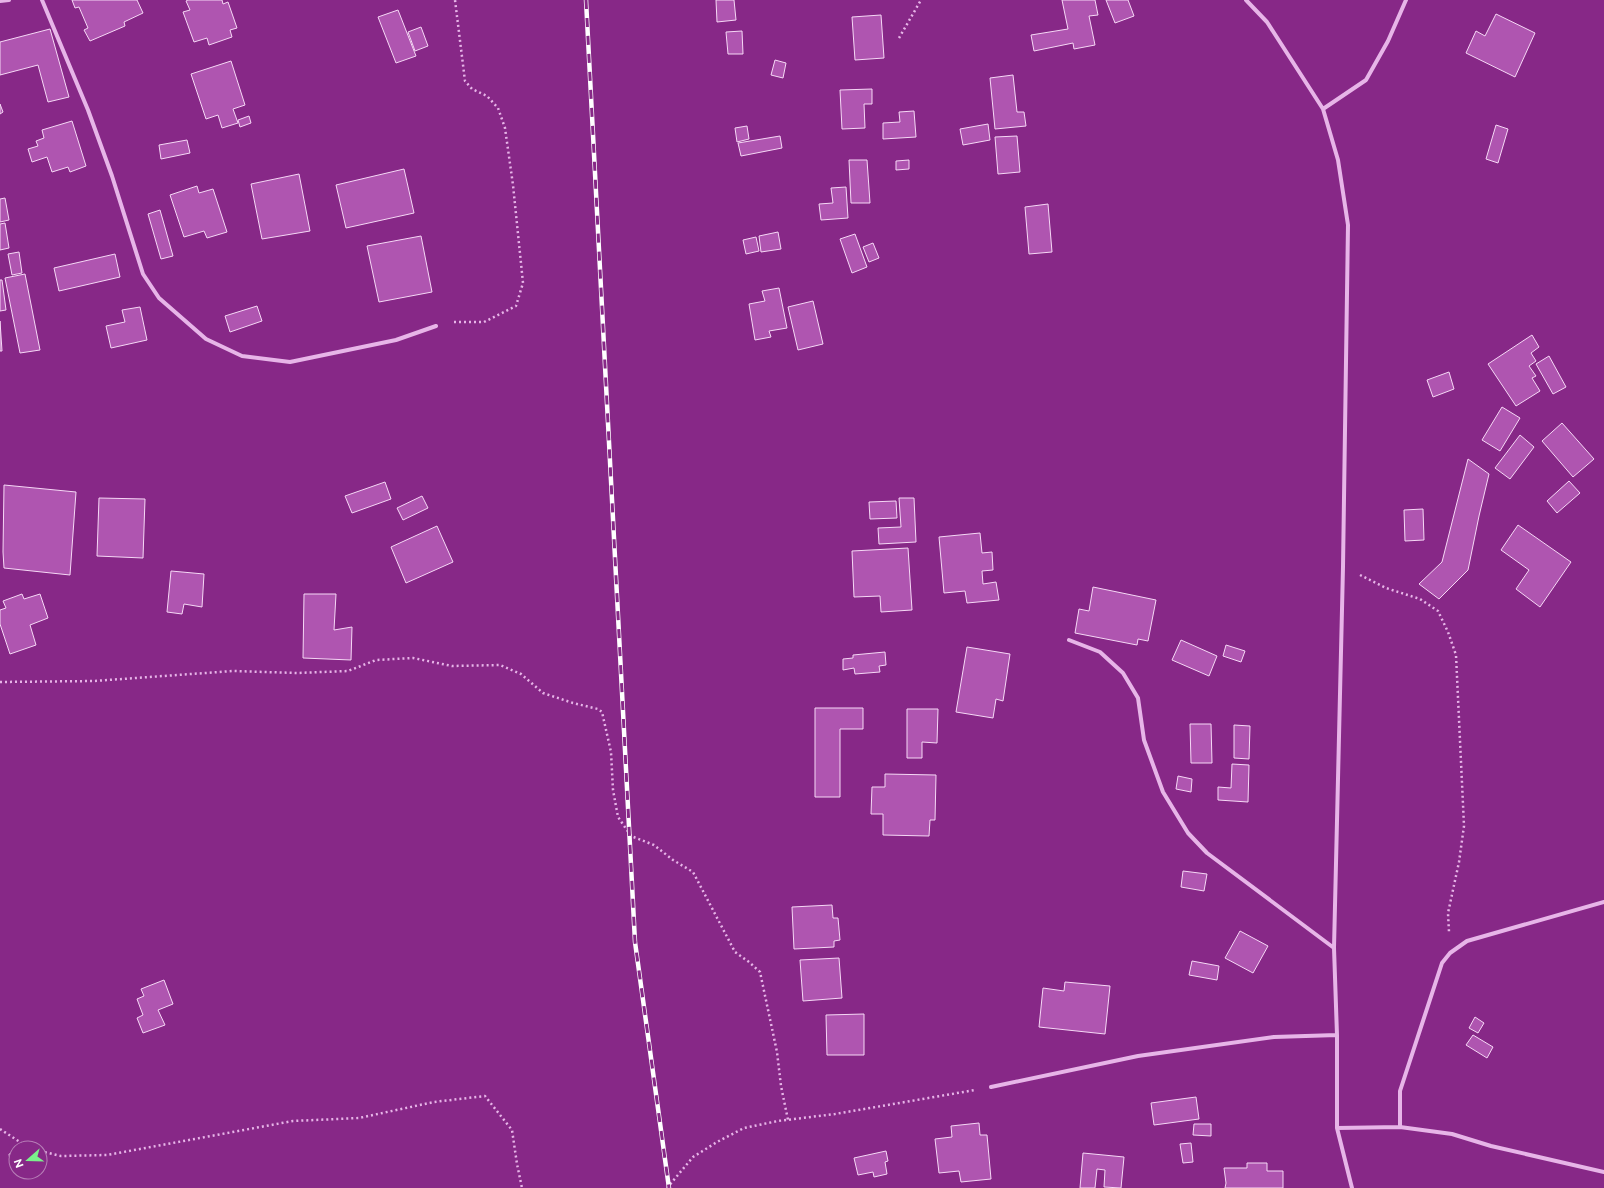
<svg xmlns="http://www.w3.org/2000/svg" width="1604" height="1188" viewBox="0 0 1604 1188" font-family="Raleway,sans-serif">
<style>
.building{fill:#af55b0;stroke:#f6d8f6}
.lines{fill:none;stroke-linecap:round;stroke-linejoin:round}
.path{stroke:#e7b5e8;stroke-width:2.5;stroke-dasharray:2 3;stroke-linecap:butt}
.minor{stroke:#e7b5e8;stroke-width:4}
.rail-casing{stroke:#fff;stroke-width:4.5}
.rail{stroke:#872887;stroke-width:3;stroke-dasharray:9;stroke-linecap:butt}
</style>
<rect width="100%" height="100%" fill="#872887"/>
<path class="building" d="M72 0H137L143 13 124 22 125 26 90 41 84 30 88 28 79 7 75 8Z
M188 0H222L223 4 228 2 237 28 230 30 232 37 209 45 207 38 194 42 183 12 190 10 186 1Z
M716 0H734L736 20 717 22Z
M1062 0H1095L1098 15 1089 16 1095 45 1074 49 1073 43 1034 51 1031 35 1068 29Z
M1106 0H1128L1134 16 1115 23Z
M398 10 416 56 396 63 378 17Z
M1496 14 1535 33 1515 77 1466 53 1476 31 1485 36Z
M881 15 884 58 855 60 852 17Z
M421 27 428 46 415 51 408 32Z
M50 29 69 97 48 102 38 65 0 75V42Z
M742 31 743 54H728L726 32Z
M775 60 786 63 783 78 771 75Z
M231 61 245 105 233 109 238 123 222 128 218 115 206 119 191 74Z
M1013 75 1017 112H1024L1026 126 995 129 990 78Z
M872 89V104H864L865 128 842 129 840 90Z
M0 104 3 112 0 114Z
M914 111 916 137 883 139V123L900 122 899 112Z
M249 116 251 123 240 127 238 120Z
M72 121 86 166 70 172 68 167 52 172 47 157 32 162 28 149 38 146 36 141 44 138 42 130Z
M988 124 990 140 963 145 960 129Z
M1496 125 1508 129 1498 163 1486 159Z
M747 126 749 139 737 142 735 128Z
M780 136 782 148 741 156 738 143Z
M1017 136 1020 172 998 174 995 137Z
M187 140 190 153 161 159 159 145Z
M849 160H867L870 203H851Z
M909 160V169L896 170V161Z
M404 169 414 213 346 228 336 185Z
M299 174 310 231 262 239 251 184Z
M197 186 199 193 213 189 227 232 207 238 204 231 184 237 170 195Z
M846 187 848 218 821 220 819 204 833 203 831 188Z
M5 198 9 220 0 222V199Z
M1048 204 1052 252 1029 254 1025 207Z
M160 210 173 256 161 259 148 214Z
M5 223 9 248 0 250V224Z
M778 232 781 249 761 252 759 236Z
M855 234 867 267 852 273 840 239Z
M421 236 432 292 379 302 367 246Z
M756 237 759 251 746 254 743 240Z
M873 243 879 258 869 262 863 247Z
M19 252 22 273 12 275 8 254Z
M115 254 120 277 59 291 54 268Z
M25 274 40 350 20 353 5 278Z
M0 280H2L6 310 0 311Z
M779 288 787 328 769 331 771 337 755 340 749 304 765 301 762 291Z
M813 301 823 344 798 350 788 307Z
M257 306 262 321 230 332 225 316Z
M140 307 147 340 111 348 106 326 125 322 122 310Z
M0 321 2 351H0Z
M1532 335 1539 347 1531 353 1536 361 1529 366 1536 376 1532 378 1540 391 1516 406 1488 364Z
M1549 356 1566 387 1553 394 1536 364Z
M1449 372 1454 389 1433 397 1427 380Z
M1502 407 1520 418 1500 451 1482 440Z
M1562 423 1594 459 1573 477 1542 441Z
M1520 435 1534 447 1510 479 1495 468Z
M1468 459 1489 474 1479 516 1468 570 1439 599 1419 584 1442 562Z
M1569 481 1580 493 1557 513 1547 501Z
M385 482 391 499 352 513 345 496Z
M4 485 76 492 70 575 4 568 3 552Z
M422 496 428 508 403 520 397 508Z
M99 498 145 499 143 558 97 556Z
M899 498H914L916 542 879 544 878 528 901 527Z
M896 501 897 518 870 519 869 502Z
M1423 509 1424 540 1405 541 1404 510Z
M1518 525 1571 562 1540 607 1516 589 1529 570 1501 550Z
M437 526 453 562 406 583 391 547Z
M980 533 982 553 992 552 993 570 982 571 983 584 996 582 999 600 967 603 965 591 944 593 939 537Z
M908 548 912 610 881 612 880 596 854 597 852 551Z
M171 571 204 574 202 607 184 604 182 614 167 612Z
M1093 587 1156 600 1148 641 1138 639 1137 645 1075 633 1079 609 1089 611Z
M22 594 24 599 40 594 48 618 30 625 36 645 10 654 0 624V610L6 608 3 601Z
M304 594H336L334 630 352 627 351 660 303 658Z
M1181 640 1217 656 1209 676 1172 660Z
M1226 645 1245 651 1241 662 1223 656Z
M967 647 1010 654 1003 701 996 699 993 718 956 712Z
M885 652 886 665 879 666 880 672 855 674 854 668 843 670V659L853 658V655Z
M815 708H863V729H840V797H815Z
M907 709H938L937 743 922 742V758H907Z
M1190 724H1211L1212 763H1191Z
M1234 725 1250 726 1249 759 1234 758Z
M1232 764 1249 765 1248 802 1218 800V787L1231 788Z
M885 774 936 775 935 820H930L929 836 883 835V814H871L872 787H885Z
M1178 776 1192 779 1191 792 1176 789Z
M1183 871 1207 874 1204 891 1181 887Z
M832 905 833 918H838L840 940 834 941V947L794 949 792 907Z
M1240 931 1268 946 1253 973 1225 958Z
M839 958 842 998 803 1001 800 960Z
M1192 961 1219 966 1217 980 1189 975Z
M164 980 173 1004 158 1010 165 1025 143 1033 137 1018 143 1015 137 999 144 996 141 989Z
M1065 982 1110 986 1105 1034 1039 1027 1043 988 1064 991Z
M864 1014V1055H827L826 1015Z
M1475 1017 1484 1023 1478 1033 1469 1028Z
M1473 1035 1493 1047 1487 1058 1466 1045Z
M1196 1097 1199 1119 1154 1125 1151 1103Z
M979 1123 980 1135H987L991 1179 961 1182 959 1171 939 1173 935 1139 952 1137 951 1126Z
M1194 1124H1211V1136L1193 1135Z
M1191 1143 1193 1162 1183 1163 1180 1144Z
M886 1151 888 1161 885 1162 887 1174 874 1177 873 1172 858 1175 854 1158Z
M16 1153V1167L11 1168 9 1154Z
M1083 1153 1124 1157 1121 1188 1104 1187 1105 1170 1097 1169 1095 1188H1080Z
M1247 1163H1267V1171H1283V1188H1225L1226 1183 1224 1168H1247Z"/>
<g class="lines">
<path class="path" d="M899 38 921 0
M454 322H484L516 306 523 283 513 185 505 128 498 108 487 96 472 89 465 81 455 0
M1360 575 1386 588 1420 599 1438 611 1448 632 1456 655 1464 826 1459 862 1448 913 1449 932
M0 682 94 681 233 671 297 673 348 671 376 660 413 658 452 666 500 665 521 674 543 693 573 703 598 709 602 712 611 752 613 790 618 817 631 836 654 845 673 860 693 872 735 952 749 962 760 972 777 1052 781 1086 788 1120
M0 1129 29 1148
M40 1151 61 1156 107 1155 293 1121 359 1118 434 1102 485 1096 512 1130 517 1164 522 1188
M667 1188 693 1157 717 1142 744 1128 778 1121 835 1114 975 1090"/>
<path class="minor" d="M42 0 88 110 112 176 143 274 159 298 206 339 242 356 290 362 396 340 436 326
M1246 0 1267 22 1323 109 1338 160 1348 225 1343 567 1334 948 1337 1035V1128L1352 1188
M0 1 9 0
M1323 109 1366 80 1388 41 1406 0
M1069 640 1100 652 1123 673 1138 698 1144 740 1163 792 1188 833 1207 853 1334 948
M991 1087 1138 1056 1274 1037 1337 1035
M1400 1127V1091L1442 963 1450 953 1467 941 1604 902
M1337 1128 1400 1127 1452 1134 1491 1146 1604 1172"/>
<g class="rail-casing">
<path id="rail" d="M586 0 635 942 669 1188"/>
</g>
<use href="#rail" class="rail"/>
</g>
<g transform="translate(28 1160) rotate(250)"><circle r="19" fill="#872887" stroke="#b77eb7"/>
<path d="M0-3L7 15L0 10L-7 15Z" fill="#7bf08c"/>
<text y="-6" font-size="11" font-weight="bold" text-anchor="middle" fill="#ffffff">N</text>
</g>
</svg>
